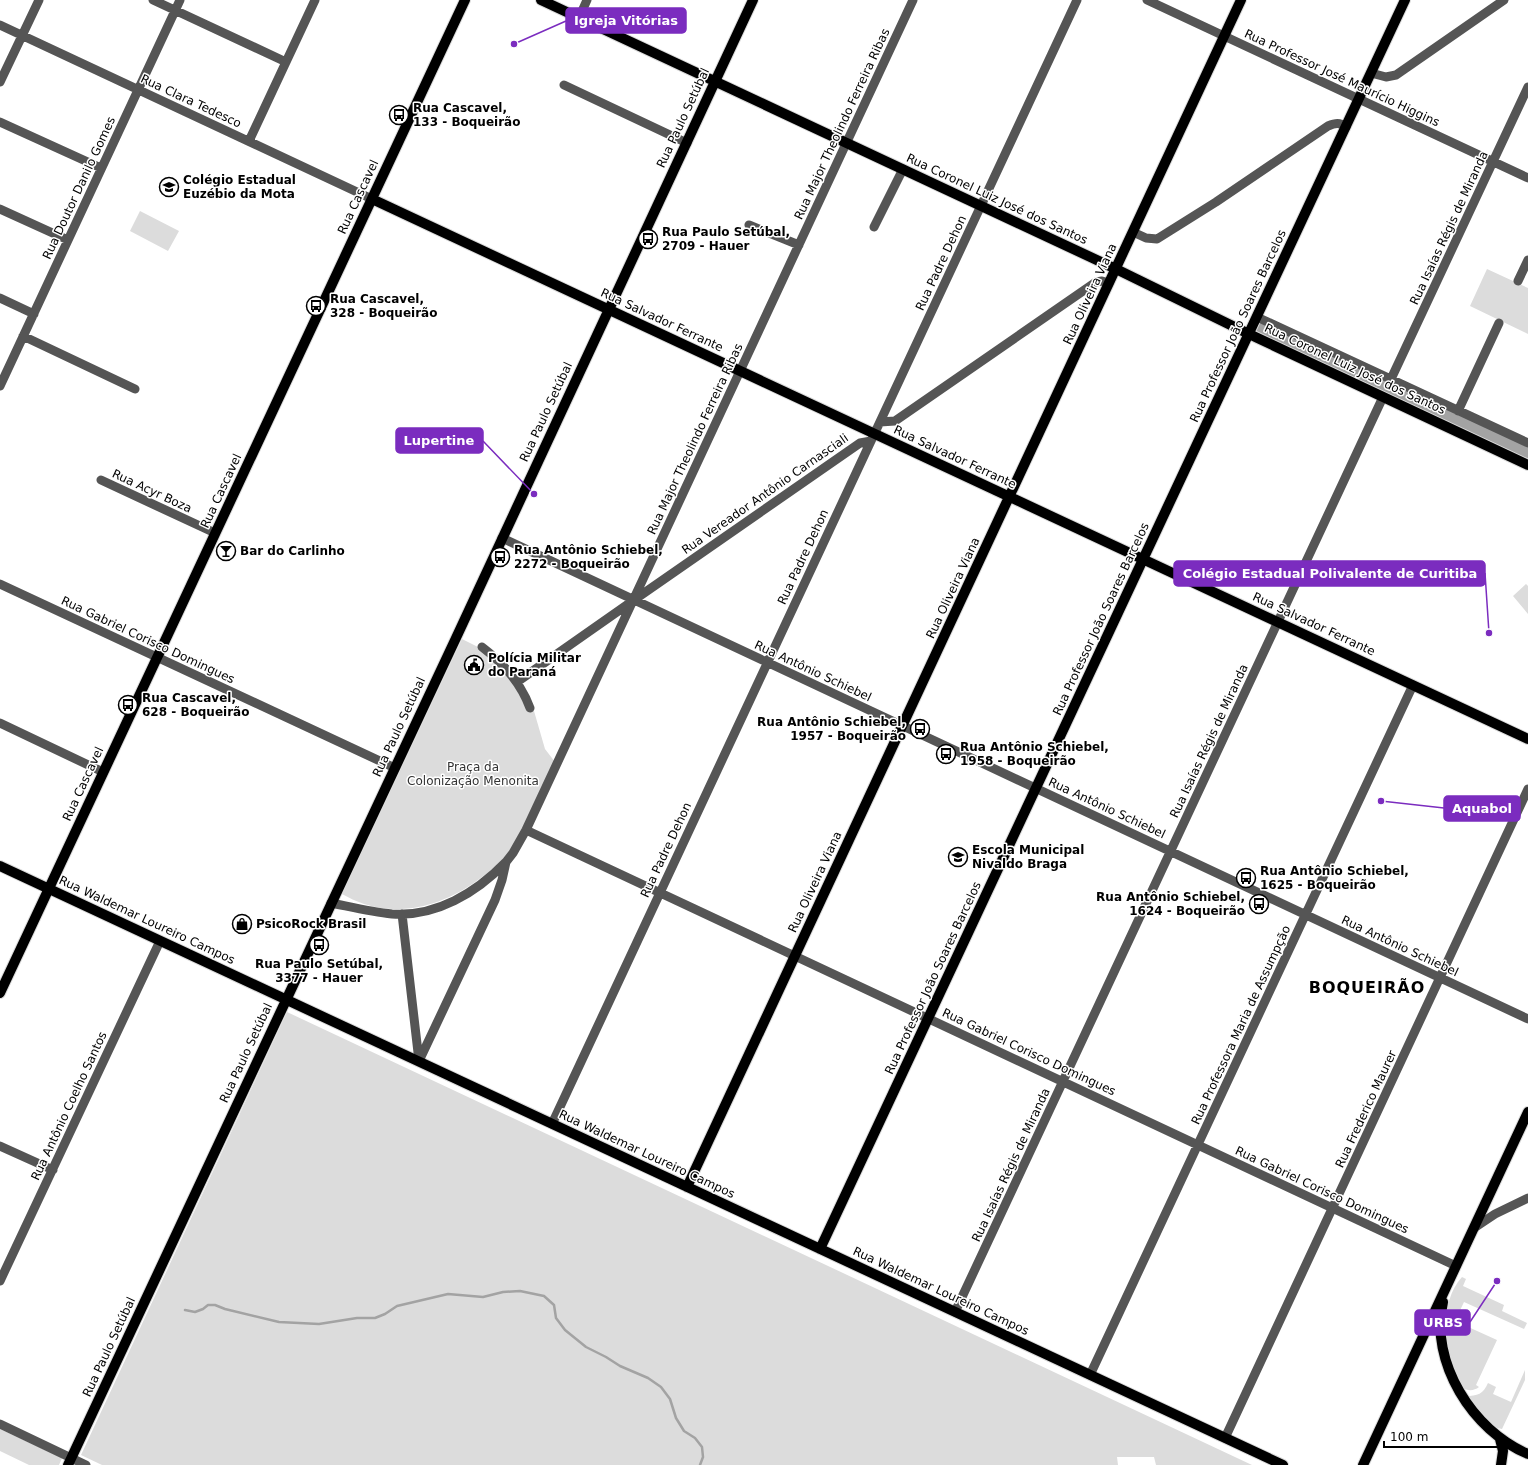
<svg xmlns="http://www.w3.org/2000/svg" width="1528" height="1465" viewBox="0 0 1528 1465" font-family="'DejaVu Sans',sans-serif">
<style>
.green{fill:#dcdcdc}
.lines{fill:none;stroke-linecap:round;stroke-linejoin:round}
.stream{stroke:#a3a3a3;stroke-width:2.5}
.river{stroke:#a3a3a3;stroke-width:14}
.major-casing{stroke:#dbdbdb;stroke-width:12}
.minor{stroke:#555;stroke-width:9}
.major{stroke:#000;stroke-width:10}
.labels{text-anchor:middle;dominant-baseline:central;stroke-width:3;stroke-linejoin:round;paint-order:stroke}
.street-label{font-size:12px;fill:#000;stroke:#fff}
.poi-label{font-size:12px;font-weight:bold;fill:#000;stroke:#fff;text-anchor:start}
.park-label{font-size:12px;fill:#333;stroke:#fff}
.district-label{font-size:16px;font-weight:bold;letter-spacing:1px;fill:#000;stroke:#fff}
.leader{fill:none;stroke:#7b2cbf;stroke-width:1.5}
.callout-dot{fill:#7b2cbf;stroke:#fff;stroke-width:1.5}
.callout{fill:#7b2cbf;stroke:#7b2cbf;stroke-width:1.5}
.callout-label{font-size:13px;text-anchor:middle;font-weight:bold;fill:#fff}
</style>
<rect width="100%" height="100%" fill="#fff"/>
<path class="green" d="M140 211 179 231 168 251 130 231Z
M1487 269 1528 288V334L1470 306Z
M1526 584 1528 586V614L1513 596Z
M462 639 482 649 515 685 529 712 534 711 545 749 555 762C541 791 529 822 511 849 503 862 490 871 478 880 445 904 404 917 364 904 356 901 349 898 342 894Z
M287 1012 1252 1465H1156L1154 1457H1117L1118 1465H102L81 1455Z
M1462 1277 1466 1279 1463 1286 1504 1305 1502 1311 1527 1323 1524 1329 1464 1302 1455 1321 1497 1340 1476 1385 1479 1387C1474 1391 1468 1391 1462 1388 1443 1360 1437 1304 1462 1277Z
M1525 1370V1380L1502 1429 1493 1427 1465 1396C1478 1396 1483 1394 1488 1383L1496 1387 1493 1394 1511 1402Z
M0 1429 62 1458 59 1465H29L0 1451Z"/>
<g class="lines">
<path class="stream" d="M185 1310 195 1312 203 1309 208 1305H215L225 1309 279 1322 319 1324 357 1318H375L385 1314 397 1306 448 1294 483 1297 503 1292 520 1291 544 1296 554 1305 556 1318 565 1330 586 1347 606 1357 620 1366 648 1378 661 1387 670 1399 676 1418 684 1431 695 1438 702 1447 703 1457 700 1465"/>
<path class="river" d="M1262 329 1528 454"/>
<g class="major-casing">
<path id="major" d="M541 0 1116 269 1249 334 1528 465
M372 199 1528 739
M0 866 1283 1465
M0 993 465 0
M687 1187 1241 0
M820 1249 1405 0
M1443 1302C1429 1362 1473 1431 1528 1454
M1500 1439 1503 1451 1501 1465
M68 1465 456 638 753 0
M1363 1465 1528 1112"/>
</g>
<path class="minor" d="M153 0 286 62
M1147 0 1528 178
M579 18 587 0
M0 25 372 199
M1371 73 1386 77 1396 75 1504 0
M0 82 39 0
M564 85 687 143
M0 122 101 168
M249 141 315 0
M0 209 68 240
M749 225 799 245
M874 227 903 169
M1133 232 1146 238 1157 239 1216 202 1328 126C1335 123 1340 122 1346 127
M1518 281 1528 260
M0 298 34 314
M1257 317 1528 443
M23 336 135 389
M1391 379 1528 87
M0 386 180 0
M1458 411 1499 323
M880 422 895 421 1096 282 1102 281 1109 283
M101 480 215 533
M502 538 1528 1019
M0 584 395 768
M482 647C503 663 521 683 530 708
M517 682 634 600 860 443 871 441
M0 723 103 772
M526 830 1456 1266
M331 903C351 907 371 912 392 914 436 917 476 893 506 862
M402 914 419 1061
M419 1061 495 900 502 880 506 862 513 853 526 830 913 0
M552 1124 1077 0
M0 1146 53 1170
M1474 1228 1495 1214 1528 1198
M0 1281 160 941
M955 1312 1383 397
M1090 1375 1413 685
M0 1424 86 1465
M1225 1438 1528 789"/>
<use href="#major" class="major"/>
</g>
<defs>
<g id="bus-ring" transform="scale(1)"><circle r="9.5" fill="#fff" stroke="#000" stroke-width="1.5"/><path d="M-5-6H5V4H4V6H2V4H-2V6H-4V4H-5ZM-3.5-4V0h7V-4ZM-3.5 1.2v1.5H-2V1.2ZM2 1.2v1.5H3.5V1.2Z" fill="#000"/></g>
<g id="school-ring" transform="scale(1)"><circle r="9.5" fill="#fff" stroke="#000" stroke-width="1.5"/><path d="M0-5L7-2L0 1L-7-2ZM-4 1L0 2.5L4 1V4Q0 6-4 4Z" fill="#000"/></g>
<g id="bar-ring" transform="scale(1)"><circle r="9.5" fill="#fff" stroke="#000" stroke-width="1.5"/><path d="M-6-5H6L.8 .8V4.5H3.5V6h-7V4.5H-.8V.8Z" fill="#000"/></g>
<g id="civic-ring" transform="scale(1)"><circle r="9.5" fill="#fff" stroke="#000" stroke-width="1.5"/><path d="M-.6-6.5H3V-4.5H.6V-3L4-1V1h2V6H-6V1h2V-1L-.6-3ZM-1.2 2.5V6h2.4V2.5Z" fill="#000"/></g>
<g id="shop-ring" transform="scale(1)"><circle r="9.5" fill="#fff" stroke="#000" stroke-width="1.5"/><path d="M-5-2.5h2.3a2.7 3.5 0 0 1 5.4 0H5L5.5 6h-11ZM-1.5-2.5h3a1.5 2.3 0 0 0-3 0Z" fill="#000"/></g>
</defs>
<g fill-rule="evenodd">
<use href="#bus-ring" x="399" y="115"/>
<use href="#school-ring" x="169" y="187"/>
<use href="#bus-ring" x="648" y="239"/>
<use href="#bus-ring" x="316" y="306"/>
<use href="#bar-ring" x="226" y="551"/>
<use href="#bus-ring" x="500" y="557"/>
<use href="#civic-ring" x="474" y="665"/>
<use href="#bus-ring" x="128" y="705"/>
<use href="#bus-ring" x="920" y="729"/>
<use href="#bus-ring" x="946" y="754"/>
<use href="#school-ring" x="958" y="857"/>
<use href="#bus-ring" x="1246" y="878"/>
<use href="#bus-ring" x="1259" y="904"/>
<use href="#shop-ring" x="242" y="924"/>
<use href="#bus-ring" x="319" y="945"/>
</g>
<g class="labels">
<g class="street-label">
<text transform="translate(1342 78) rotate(25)">Rua Professor José Maurício Higgins</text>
<text transform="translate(191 101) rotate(25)">Rua Clara Tedesco</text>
<text transform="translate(683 118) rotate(-65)">Rua Paulo Setúbal</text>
<text transform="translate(842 124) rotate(-65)">Rua Major Theolindo Ferreira Ribas</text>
<text transform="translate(79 188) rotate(-65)">Rua Doutor Danilo Gomes</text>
<text transform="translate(358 197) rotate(-65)">Rua Cascavel</text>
<text transform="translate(997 199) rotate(25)">Rua Coronel Luiz José dos Santos</text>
<text transform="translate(1449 228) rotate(-65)">Rua Isaías Régis de Miranda</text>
<text transform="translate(941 263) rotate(-65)">Rua Padre Dehon</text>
<text transform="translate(1090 294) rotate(-65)">Rua Oliveira Viana</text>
<text transform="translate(662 320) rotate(25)">Rua Salvador Ferrante</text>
<text transform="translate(1238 326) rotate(-65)">Rua Professor João Soares Barcelos</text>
<text transform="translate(1355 369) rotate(25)">Rua Coronel Luiz José dos Santos</text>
<text transform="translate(546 412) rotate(-65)">Rua Paulo Setúbal</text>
<text transform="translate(695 439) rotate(-65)">Rua Major Theolindo Ferreira Ribas</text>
<text transform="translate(955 457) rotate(25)">Rua Salvador Ferrante</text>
<text transform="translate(152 491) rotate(25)">Rua Acyr Boza</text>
<text transform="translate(221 491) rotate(-65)">Rua Cascavel</text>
<text transform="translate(765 494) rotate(-35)">Rua Vereador Antônio Carnasciali</text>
<text transform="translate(803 557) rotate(-65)">Rua Padre Dehon</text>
<text transform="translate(953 588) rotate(-65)">Rua Oliveira Viana</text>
<text transform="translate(1101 619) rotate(-65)">Rua Professor João Soares Barcelos</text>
<text transform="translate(1314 624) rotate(25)">Rua Salvador Ferrante</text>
<text transform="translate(148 640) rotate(25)">Rua Gabriel Corisco Domingues</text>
<text transform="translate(813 671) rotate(25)">Rua Antônio Schiebel</text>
<text transform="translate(399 727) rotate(-65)">Rua Paulo Setúbal</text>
<text transform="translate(1209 741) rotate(-65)">Rua Isaías Régis de Miranda</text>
<text transform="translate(83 784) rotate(-65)">Rua Cascavel</text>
<text transform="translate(1107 808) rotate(25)">Rua Antônio Schiebel</text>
<text transform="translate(666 850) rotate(-65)">Rua Padre Dehon</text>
<text transform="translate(815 882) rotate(-65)">Rua Oliveira Viana</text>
<text transform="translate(147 920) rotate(25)">Rua Waldemar Loureiro Campos</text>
<text transform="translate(1400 946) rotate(25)">Rua Antônio Schiebel</text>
<text transform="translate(933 978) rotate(-65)">Rua Professor João Soares Barcelos</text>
<text transform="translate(1241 1025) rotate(-65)">Rua Professora Maria de Assumpção</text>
<text transform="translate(1029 1052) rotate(25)">Rua Gabriel Corisco Domingues</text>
<text transform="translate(246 1053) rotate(-65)">Rua Paulo Setúbal</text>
<text transform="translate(69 1106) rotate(-65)">Rua Antônio Coelho Santos</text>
<text transform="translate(1366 1109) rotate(-65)">Rua Frederico Maurer</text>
<text transform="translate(647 1154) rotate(25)">Rua Waldemar Loureiro Campos</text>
<text transform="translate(1011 1165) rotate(-65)">Rua Isaías Régis de Miranda</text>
<text transform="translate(1322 1190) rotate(25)">Rua Gabriel Corisco Domingues</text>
<text transform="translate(941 1291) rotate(25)">Rua Waldemar Loureiro Campos</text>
<text transform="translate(109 1347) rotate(-65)">Rua Paulo Setúbal</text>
</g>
<g class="poi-label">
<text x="413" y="108">Rua Cascavel,<tspan x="413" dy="14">133 - Boqueirão</tspan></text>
<text x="183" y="180">Colégio Estadual<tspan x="183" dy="14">Euzébio da Mota</tspan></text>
<text x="662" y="232">Rua Paulo Setúbal,<tspan x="662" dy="14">2709 - Hauer</tspan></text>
<text x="330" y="299">Rua Cascavel,<tspan x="330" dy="14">328 - Boqueirão</tspan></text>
<text x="514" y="550">Rua Antônio Schiebel,<tspan x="514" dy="14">2272 - Boqueirão</tspan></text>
<text x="240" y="551">Bar do Carlinho</text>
<text x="488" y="658">Polícia Militar<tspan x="488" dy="14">do Paraná</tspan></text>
<text x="142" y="698">Rua Cascavel,<tspan x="142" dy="14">628 - Boqueirão</tspan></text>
<text x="906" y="722" text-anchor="end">Rua Antônio Schiebel,<tspan x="906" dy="14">1957 - Boqueirão</tspan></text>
<text x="960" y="747">Rua Antônio Schiebel,<tspan x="960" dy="14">1958 - Boqueirão</tspan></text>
<text x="972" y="850">Escola Municipal<tspan x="972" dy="14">Nivaldo Braga</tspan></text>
<text x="1260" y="871">Rua Antônio Schiebel,<tspan x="1260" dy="14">1625 - Boqueirão</tspan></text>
<text x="1245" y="897" text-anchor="end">Rua Antônio Schiebel,<tspan x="1245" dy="14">1624 - Boqueirão</tspan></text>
<text x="256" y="924">PsicoRock Brasil</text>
<text x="319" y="964" text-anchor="middle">Rua Paulo Setúbal,<tspan x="319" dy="14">3377 - Hauer</tspan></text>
</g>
<g class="park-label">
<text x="473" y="767">Praça da<tspan x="473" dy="14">Colonização Menonita</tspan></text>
</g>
<g class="district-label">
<text x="1367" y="987">BOQUEIRÃO</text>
</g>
</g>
<path class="leader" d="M514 44L566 21M534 494L483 441M1489 633L1485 573M1381 801L1444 808M1497 1281L1470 1322"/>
<g class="callout-dot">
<circle cx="514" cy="44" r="4"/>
<circle cx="534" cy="494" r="4"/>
<circle cx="1489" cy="633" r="4"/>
<circle cx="1381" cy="801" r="4"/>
<circle cx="1497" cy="1281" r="4"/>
</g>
<g class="callout">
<rect x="566" y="8" width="120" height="25" rx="4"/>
<rect x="396" y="428" width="87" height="25" rx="4"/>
<rect x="1174" y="561" width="311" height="25" rx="4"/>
<rect x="1444" y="796" width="76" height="25" rx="4"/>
<rect x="1415" y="1310" width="55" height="25" rx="4"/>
</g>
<g class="callout-label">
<text x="626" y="25">Igreja Vitórias</text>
<text x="439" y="445">Lupertine</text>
<text x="1330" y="578">Colégio Estadual Polivalente de Curitiba</text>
<text x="1482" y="813">Aquabol</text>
<text x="1443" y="1327">URBS</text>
</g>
<path d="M1384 1441v6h114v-6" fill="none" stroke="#000000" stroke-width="2"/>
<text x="1390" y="1441" font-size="12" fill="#000000" stroke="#ffffff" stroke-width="3" paint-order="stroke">100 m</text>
</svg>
